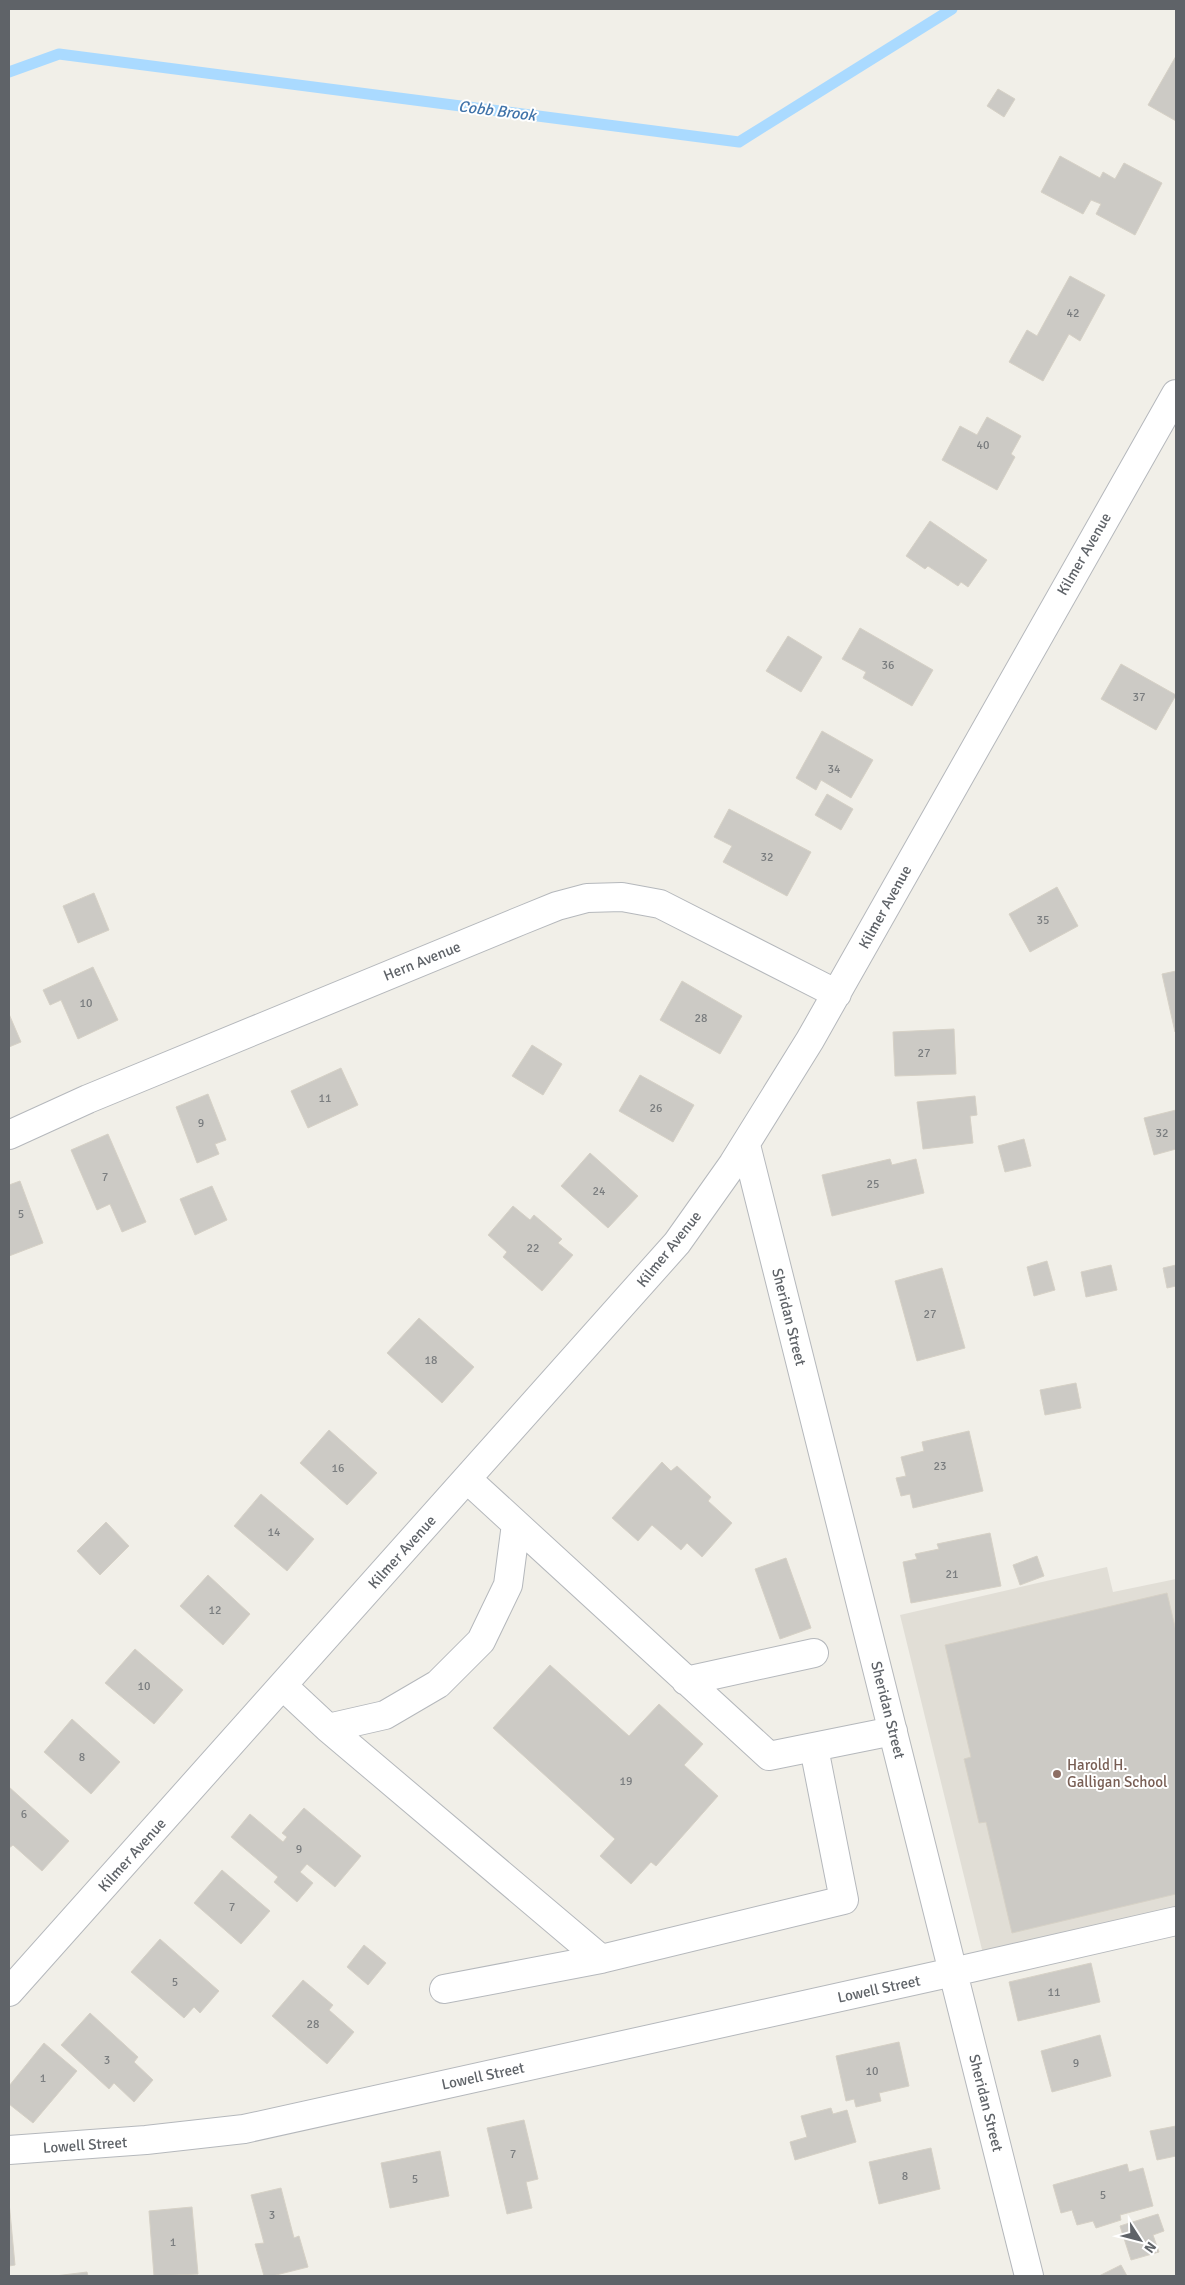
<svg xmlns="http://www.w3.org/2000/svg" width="1185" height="2285" viewBox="0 0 1185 2285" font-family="Signika,sans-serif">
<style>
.education{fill:#e1ded6}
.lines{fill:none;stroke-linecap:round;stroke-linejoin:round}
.stream{stroke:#aadaff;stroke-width:11}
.building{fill:#cccac5;stroke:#d6d1c6}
.minor-casing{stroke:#b5b8bc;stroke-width:30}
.minor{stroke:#fff;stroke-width:28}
.education-dot{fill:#8d6e63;stroke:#fff;stroke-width:2}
.labels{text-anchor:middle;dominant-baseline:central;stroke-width:4;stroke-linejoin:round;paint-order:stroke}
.number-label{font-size:12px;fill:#7a7d7f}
.street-label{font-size:15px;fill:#5f6368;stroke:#fff}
.education-label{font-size:15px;fill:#785e54;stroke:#fff;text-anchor:start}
.water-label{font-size:16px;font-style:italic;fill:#4174aa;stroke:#fff}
</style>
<rect width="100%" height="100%" fill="#f1efe8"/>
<path class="education" d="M1107 1567 1113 1592 1176 1579V1933L987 1970 900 1615Z"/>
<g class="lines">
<path class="stream" d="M9 72 59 54 739 142 952 9"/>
</g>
<path class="building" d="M1176 56V121L1148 105Z
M998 89 1015 99 1004 117 987 106Z
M1060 156 1100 178 1103 172 1115 179 1124 163 1162 183 1135 235 1096 214 1101 204 1091 200 1083 214 1041 192Z
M1070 276 1105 295 1080 341 1069 334 1043 381 1009 362 1027 330 1037 336Z
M987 417 1021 436 1011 454 1015 457 997 490 942 460 960 426 977 435Z
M930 521 987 560 968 587 961 582 958 586 928 566 925 569 906 556Z
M860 628 933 670 912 706 863 678 866 672 842 659Z
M788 636 822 657 801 692 766 671Z
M1121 664 1176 695 1156 730 1101 699Z
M822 731 873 760 851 798 821 780 816 790 796 778Z
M827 794 853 809 841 830 815 815Z
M729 809 811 852 787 896 723 862 732 846 714 837Z
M1057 887 1078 926 1030 952 1009 914Z
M94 893 109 930 78 943 63 906Z
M93 967 118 1020 78 1039 61 1000 50 1005 43 990Z
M1176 971V1032H1175L1162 974Z
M682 981 742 1016 720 1054 660 1020Z
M9 1014 21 1042 9 1047Z
M954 1029 956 1074 895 1076 893 1032Z
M532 1045 562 1064 543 1095 512 1076Z
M341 1068 358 1105 308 1128 291 1091Z
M640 1075 694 1105 673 1142 619 1111Z
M208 1094 226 1140 215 1144 219 1154 197 1163 176 1107Z
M975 1096 977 1115 970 1116 973 1143 923 1149 917 1102Z
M1176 1110V1149L1154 1155 1144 1118Z
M108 1134 146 1222 122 1232 110 1204 97 1210 71 1150Z
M1024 1139 1031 1166 1005 1172 998 1146Z
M590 1153 638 1196 608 1228 561 1186Z
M890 1159 892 1165 916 1159 924 1193 832 1216 822 1175Z
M20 1181 43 1243 9 1256V1185Z
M212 1186 227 1220 195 1235 180 1199Z
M513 1206 530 1220 534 1215 562 1239 558 1243 573 1255 542 1291 503 1257 507 1252 488 1235Z
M1047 1261 1055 1290 1034 1296 1027 1267Z
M1111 1265 1117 1290 1086 1297 1081 1272Z
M1176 1265V1286L1167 1288 1163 1268Z
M942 1268 965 1348 917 1361 895 1281Z
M419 1318 474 1367 442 1403 387 1353Z
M1076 1383 1081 1408 1045 1415 1040 1390Z
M329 1430 377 1473 347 1505 300 1463Z
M969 1431 983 1491 913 1508 910 1494 901 1496 896 1478 906 1476 901 1457 924 1451 922 1442Z
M662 1462 671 1471 677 1466 711 1497 708 1501 732 1523 702 1557 687 1543 681 1550 652 1525 638 1541 612 1518Z
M261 1494 314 1539 287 1571 234 1526Z
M106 1522 129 1546 100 1575 77 1551Z
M990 1533 1001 1586 911 1603 903 1562 917 1559 915 1554 939 1549 937 1544Z
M1037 1556 1044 1576 1020 1585 1013 1565Z
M786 1558 811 1628 780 1639 755 1569Z
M208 1575 250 1614 223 1645 180 1606Z
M1167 1593 1176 1631V1894L1012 1933 986 1822 979 1823 964 1759 971 1757 945 1645Z
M135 1649 183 1690 154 1724 105 1683Z
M550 1665 629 1736 659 1704 703 1744 684 1765 718 1796 656 1866 651 1862 631 1884 600 1856 615 1839 493 1728Z
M72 1719 120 1762 91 1794 44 1752Z
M9 1787 69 1841 42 1871 13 1845 9 1848Z
M304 1808 361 1856 335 1887 307 1864 300 1872 313 1883 297 1902 274 1882 278 1877 231 1837 250 1814 283 1842 287 1837 282 1833Z
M222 1870 270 1911 241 1944 194 1903Z
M160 1939 219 1991 200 2013 194 2007 184 2018 131 1972Z
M364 1945 386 1963 368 1985 347 1967Z
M1091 1963 1100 2002 1018 2021 1009 1982Z
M303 1980 333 2005 329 2010 354 2032 327 2064 272 2016Z
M90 2013 138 2057 134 2062 153 2080 134 2102 114 2083 109 2089 61 2045Z
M1100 2035 1111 2076 1052 2092 1041 2051Z
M899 2042 909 2086 879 2093 881 2101 856 2107 854 2099 846 2101 836 2056Z
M44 2043 77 2071 33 2123 9 2104V2086Z
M831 2108 833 2114 847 2110 856 2142 795 2160 790 2142 807 2137 801 2116Z
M524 2120 538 2179 526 2182 532 2208 507 2214 487 2128Z
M1176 2126V2156L1157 2160 1150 2131Z
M931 2148 940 2189 879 2204 869 2162Z
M440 2151 449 2196 390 2208 381 2163Z
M1127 2164 1129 2172 1143 2168 1153 2206 1120 2215 1121 2220 1096 2228 1093 2221 1077 2225 1072 2210 1061 2213 1053 2185Z
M281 2188 294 2238 299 2236 308 2267 272 2276H264L255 2244 264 2243 251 2195Z
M9 2202 15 2265 9 2266Z
M192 2207 198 2274 154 2276 149 2211Z
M1158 2214 1164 2231 1153 2235 1159 2252 1131 2260 1120 2226Z
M1121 2265 1127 2276H1099Z
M87 2272 88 2276H55Z"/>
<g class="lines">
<g class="minor-casing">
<path id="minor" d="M9 1135 88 1099 520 921 557 906 587 898 622 897 660 904 837 994
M746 1145 1029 2276
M467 1479 769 1756 893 1731
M686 1681 814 1653
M283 1686 328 1728 601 1959
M328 1728 385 1715 438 1684 481 1641 508 1585 516 1524
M444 1989 601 1959 844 1900 814 1748
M9 1992 677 1243 733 1164 810 1040 1176 394
M9 2150 146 2140 244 2129 953 1972 1176 1921"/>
</g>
<use href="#minor" class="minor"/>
</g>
<circle class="education-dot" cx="1057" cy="1774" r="5"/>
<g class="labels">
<g class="number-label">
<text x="1073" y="313">42</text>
<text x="983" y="445">40</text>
<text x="888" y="665">36</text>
<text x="1139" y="697">37</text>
<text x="834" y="769">34</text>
<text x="767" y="857">32</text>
<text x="1043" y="920">35</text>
<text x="86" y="1003">10</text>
<text x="701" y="1018">28</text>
<text x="924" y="1053">27</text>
<text x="325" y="1098">11</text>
<text x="656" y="1108">26</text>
<text x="201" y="1123">9</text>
<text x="1162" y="1133">32</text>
<text x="105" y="1177">7</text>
<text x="873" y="1184">25</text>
<text x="599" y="1191">24</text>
<text x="21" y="1214">5</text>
<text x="533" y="1248">22</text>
<text x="930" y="1314">27</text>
<text x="431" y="1360">18</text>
<text x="940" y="1466">23</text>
<text x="338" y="1468">16</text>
<text x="274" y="1532">14</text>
<text x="952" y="1574">21</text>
<text x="215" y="1610">12</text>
<text x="144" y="1686">10</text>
<text x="82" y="1757">8</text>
<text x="626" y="1781">19</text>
<text x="24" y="1814">6</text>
<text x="299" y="1849">9</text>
<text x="232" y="1907">7</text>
<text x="175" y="1982">5</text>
<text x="1054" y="1992">11</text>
<text x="313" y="2024">28</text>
<text x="107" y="2060">3</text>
<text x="1076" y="2063">9</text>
<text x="872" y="2071">10</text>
<text x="43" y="2078">1</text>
<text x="513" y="2154">7</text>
<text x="905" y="2176">8</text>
<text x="415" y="2179">5</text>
<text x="1103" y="2195">5</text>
<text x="272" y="2215">3</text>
<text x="173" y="2242">1</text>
</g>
<g class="street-label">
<text transform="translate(1084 554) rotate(-60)">Kilmer Avenue</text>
<text transform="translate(885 907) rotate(-61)">Kilmer Avenue</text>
<text transform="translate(422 961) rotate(-22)">Hern Avenue</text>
<text transform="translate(669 1249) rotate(-51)">Kilmer Avenue</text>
<text transform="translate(789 1317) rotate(76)">Sheridan Street</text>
<text transform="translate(402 1552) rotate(-48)">Kilmer Avenue</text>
<text transform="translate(888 1710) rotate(76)">Sheridan Street</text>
<text transform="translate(132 1855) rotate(-48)">Kilmer Avenue</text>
<text transform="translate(879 1989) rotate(-12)">Lowell Street</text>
<text transform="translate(483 2076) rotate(-12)">Lowell Street</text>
<text transform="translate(986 2103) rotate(76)">Sheridan Street</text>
<text transform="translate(85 2145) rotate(-4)">Lowell Street</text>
</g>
<g class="education-label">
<text x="1067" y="1765">Harold H.<tspan x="1067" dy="17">Galligan School</tspan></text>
</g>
<g class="water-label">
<text transform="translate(497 111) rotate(7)">Cobb Brook</text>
</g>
</g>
<rect width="1185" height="2285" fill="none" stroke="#5f6368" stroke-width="20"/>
<g transform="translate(1140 2240) rotate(126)" stroke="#ffffff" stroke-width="4" paint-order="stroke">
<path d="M0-4L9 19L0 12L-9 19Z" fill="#5f6368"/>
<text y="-8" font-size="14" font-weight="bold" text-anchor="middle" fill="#5f6368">N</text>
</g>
</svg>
